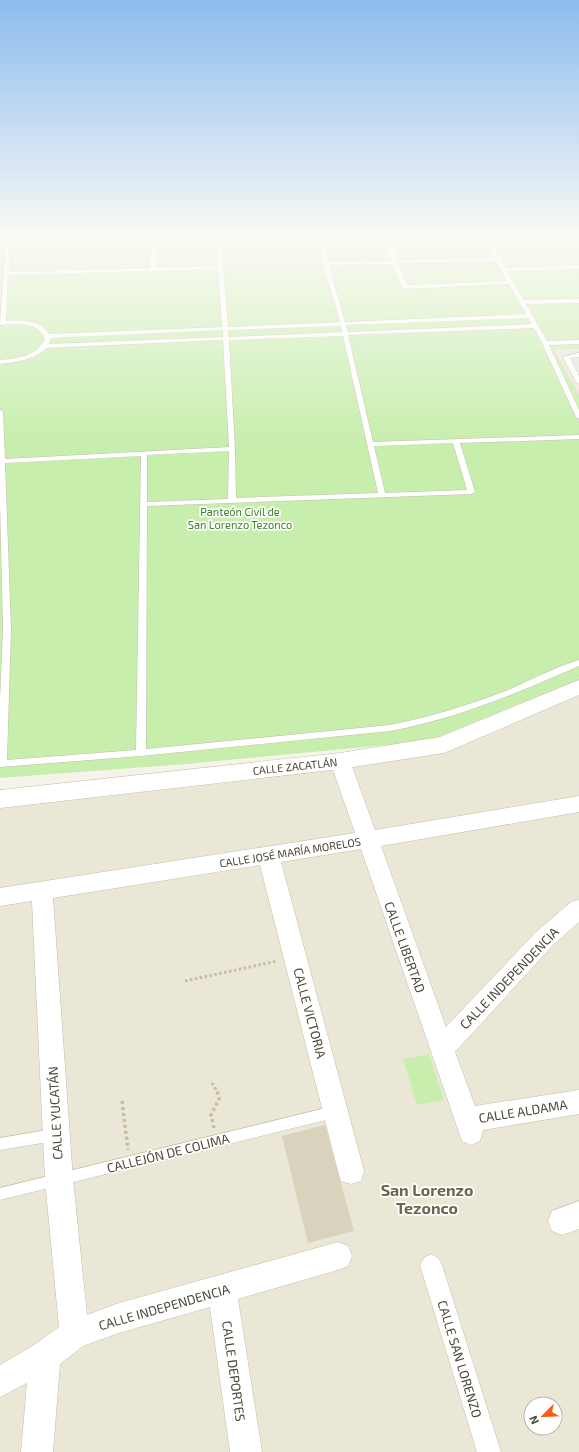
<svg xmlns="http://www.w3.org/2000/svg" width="579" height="1452" viewBox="0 0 579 1452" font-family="'Exo 2',sans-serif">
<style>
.residential{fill:#eae7d7;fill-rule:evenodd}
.medical{fill:#f7e3dc}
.green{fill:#c8eeae}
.parking{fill:#e7e5e1}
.building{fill:#d9d2bd}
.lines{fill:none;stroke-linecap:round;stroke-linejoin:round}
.service-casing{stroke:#c3beaa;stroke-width:1}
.pedestrian-casing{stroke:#c3beaa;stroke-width:1}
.minor-casing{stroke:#c3beaa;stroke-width:1}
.tertiary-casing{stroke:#c3beaa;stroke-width:1}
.path-far1{stroke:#c6bd9a;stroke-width:3;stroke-dasharray:2.5 2.5;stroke-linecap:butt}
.path{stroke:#c6bd9a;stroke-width:3.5;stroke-dasharray:3 3;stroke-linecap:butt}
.service{fill:#fff;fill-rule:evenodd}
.pedestrian{fill:#fff;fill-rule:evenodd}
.minor{fill:#fff;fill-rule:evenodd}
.tertiary{fill:#fff;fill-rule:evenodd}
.labels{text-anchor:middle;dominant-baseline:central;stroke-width:3.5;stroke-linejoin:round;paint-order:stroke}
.park-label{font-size:11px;fill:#3a8422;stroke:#fff}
.street-label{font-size:11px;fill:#4b4636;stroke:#fff}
.near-street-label{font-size:13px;fill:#4b4636;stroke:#fff}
.near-quarter-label{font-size:16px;font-weight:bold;fill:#6f664c;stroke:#fff}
</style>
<rect width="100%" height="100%" fill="#f6f4e9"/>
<path class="residential" d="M579 687V1452H0V798L444 745ZM531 1404H555V1428H531Z"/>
<path class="medical" d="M579 349V395L558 356 554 352 555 350Z"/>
<path class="green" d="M0 238H579V349L555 350 554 352 558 356 579 395V679L429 741 186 764 0 778Z
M429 1054 444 1100 417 1105 403 1059Z"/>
<path class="parking" d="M579 350V383H576L558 351Z"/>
<path class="building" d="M325 1125 354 1231 308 1243 282 1136Z"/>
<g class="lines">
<g class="service-casing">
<path id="service" d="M6 238H10L9 272 150 268 151 238H155V240L314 238 312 239 221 242 228 327 340 322 323 264 319 238H323L328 262 392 261 384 238H389L397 260 494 258 484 238H489L506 268 579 265V269L507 271 524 300 579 299V303L526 304 547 341 579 340V344L549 345 579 410V419L576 417 542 343 534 328 348 335 373 442 579 435V439L460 443 475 492 471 494 147 506 146 749 390 725C431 717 469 705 508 690 531 680 555 667 579 660V666C517 693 456 719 390 731L141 756 0 767V700L3 629 0 502V410L3 412 5 459 229 447 223 340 46 348C35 360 16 362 0 364V360C17 359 38 356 45 338 37 321 16 324 0 325ZM216 242 217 266 156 268 155 243ZM496 261 507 281 407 285 398 263ZM393 264 402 287 405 289 509 284 526 314 345 322 329 265ZM218 269 222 327 49 334C41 320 20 320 6 321L8 275ZM528 318 532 324 348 332 346 325ZM341 326 342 332 229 337 228 330ZM223 330V337L49 344 51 338ZM343 336 378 493 236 498 235 449 229 340ZM453 443 467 490 385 493 374 446ZM229 451 228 499 147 502V455ZM141 456 136 750 7 760 11 629 5 463Z
M579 353V357L570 358 579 376V384L576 382 563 357Z
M334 1106 338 1108 340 1112 338 1116 334 1118 0 1200V1188Z
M54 1129 58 1131 60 1135 58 1139 54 1141 0 1150V1138Z"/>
</g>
<g class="pedestrian-casing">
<path id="pedestrian" d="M431 1254 438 1258 442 1265 501 1452H477L420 1265 424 1258Z"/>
</g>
<g class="minor-casing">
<path id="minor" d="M340 754 347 756 350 761 375 830 579 796V812L381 846 446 1027 536 932 571 902 579 900V922L552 946 455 1052 475 1106 579 1090V1114L483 1130 480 1141 471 1145 462 1141 361 849 281 862 364 1171 361 1181 351 1184 341 1181 338 1171 260 865 53 898 73 1180 87 1315 119 1303 338 1242 348 1246 352 1256 348 1266 338 1270 238 1299 262 1452H230L210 1307 119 1333 83 1346 60 1364 53 1452H21L27 1383 0 1397V1365L34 1345 59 1327 45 1180 32 901 0 906V888L355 833 330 761 333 756Z
M579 1201V1229L562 1235 552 1231 548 1221 552 1211Z"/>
</g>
<g class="tertiary-casing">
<path id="tertiary" d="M579 680V695L444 753 340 769 0 808V790L340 753 440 737Z"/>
</g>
<path class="path-far1" d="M185 981 277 961
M212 1083 217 1091"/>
<path class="path" d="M122 1101 128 1150
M214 1128 211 1115 219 1099 217 1090"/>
<use href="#service" class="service"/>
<use href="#pedestrian" class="pedestrian"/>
<use href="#minor" class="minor"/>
<use href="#tertiary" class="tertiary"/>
</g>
<linearGradient id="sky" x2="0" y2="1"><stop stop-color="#8bbcee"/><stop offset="0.54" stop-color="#fbfaf5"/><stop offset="1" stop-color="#fbfaf5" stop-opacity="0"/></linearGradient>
<rect width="579" height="441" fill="url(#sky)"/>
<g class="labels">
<g class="park-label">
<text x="240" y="511">Panteón Civil de<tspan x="240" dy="13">San Lorenzo Tezonco</tspan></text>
</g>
<g class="street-label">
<text transform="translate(295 766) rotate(-6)">CALLE ZACATLÁN</text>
<text transform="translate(290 852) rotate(-9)">CALLE JOSÉ MARÍA MORELOS</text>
</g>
<g class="near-street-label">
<text transform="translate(405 947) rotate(70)">CALLE LIBERTAD</text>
<text transform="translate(509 978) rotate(-46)">CALLE INDEPENDENCIA</text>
<text transform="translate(310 1013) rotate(75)">CALLE VICTORIA</text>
<text transform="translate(523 1111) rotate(-9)">CALLE ALDAMA</text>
<text transform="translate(55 1113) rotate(-93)">CALLE YUCATÁN</text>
<text transform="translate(168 1153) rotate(-14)">CALLEJÓN DE COLIMA</text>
<text transform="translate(164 1307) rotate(-16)">CALLE INDEPENDENCIA</text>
<text transform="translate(460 1359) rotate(73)">CALLE SAN LORENZO</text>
<text transform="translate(234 1371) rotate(82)">CALLE DEPORTES</text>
</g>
<g class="near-quarter-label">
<text x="427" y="1189">San Lorenzo<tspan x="427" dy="18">Tezonco</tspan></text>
</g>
</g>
<g transform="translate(543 1416) rotate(246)"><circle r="19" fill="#ffffff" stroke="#b7b5af"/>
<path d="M0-3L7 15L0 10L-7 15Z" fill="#ff5a17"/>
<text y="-6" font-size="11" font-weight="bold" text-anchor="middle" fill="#4b4636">N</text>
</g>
</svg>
